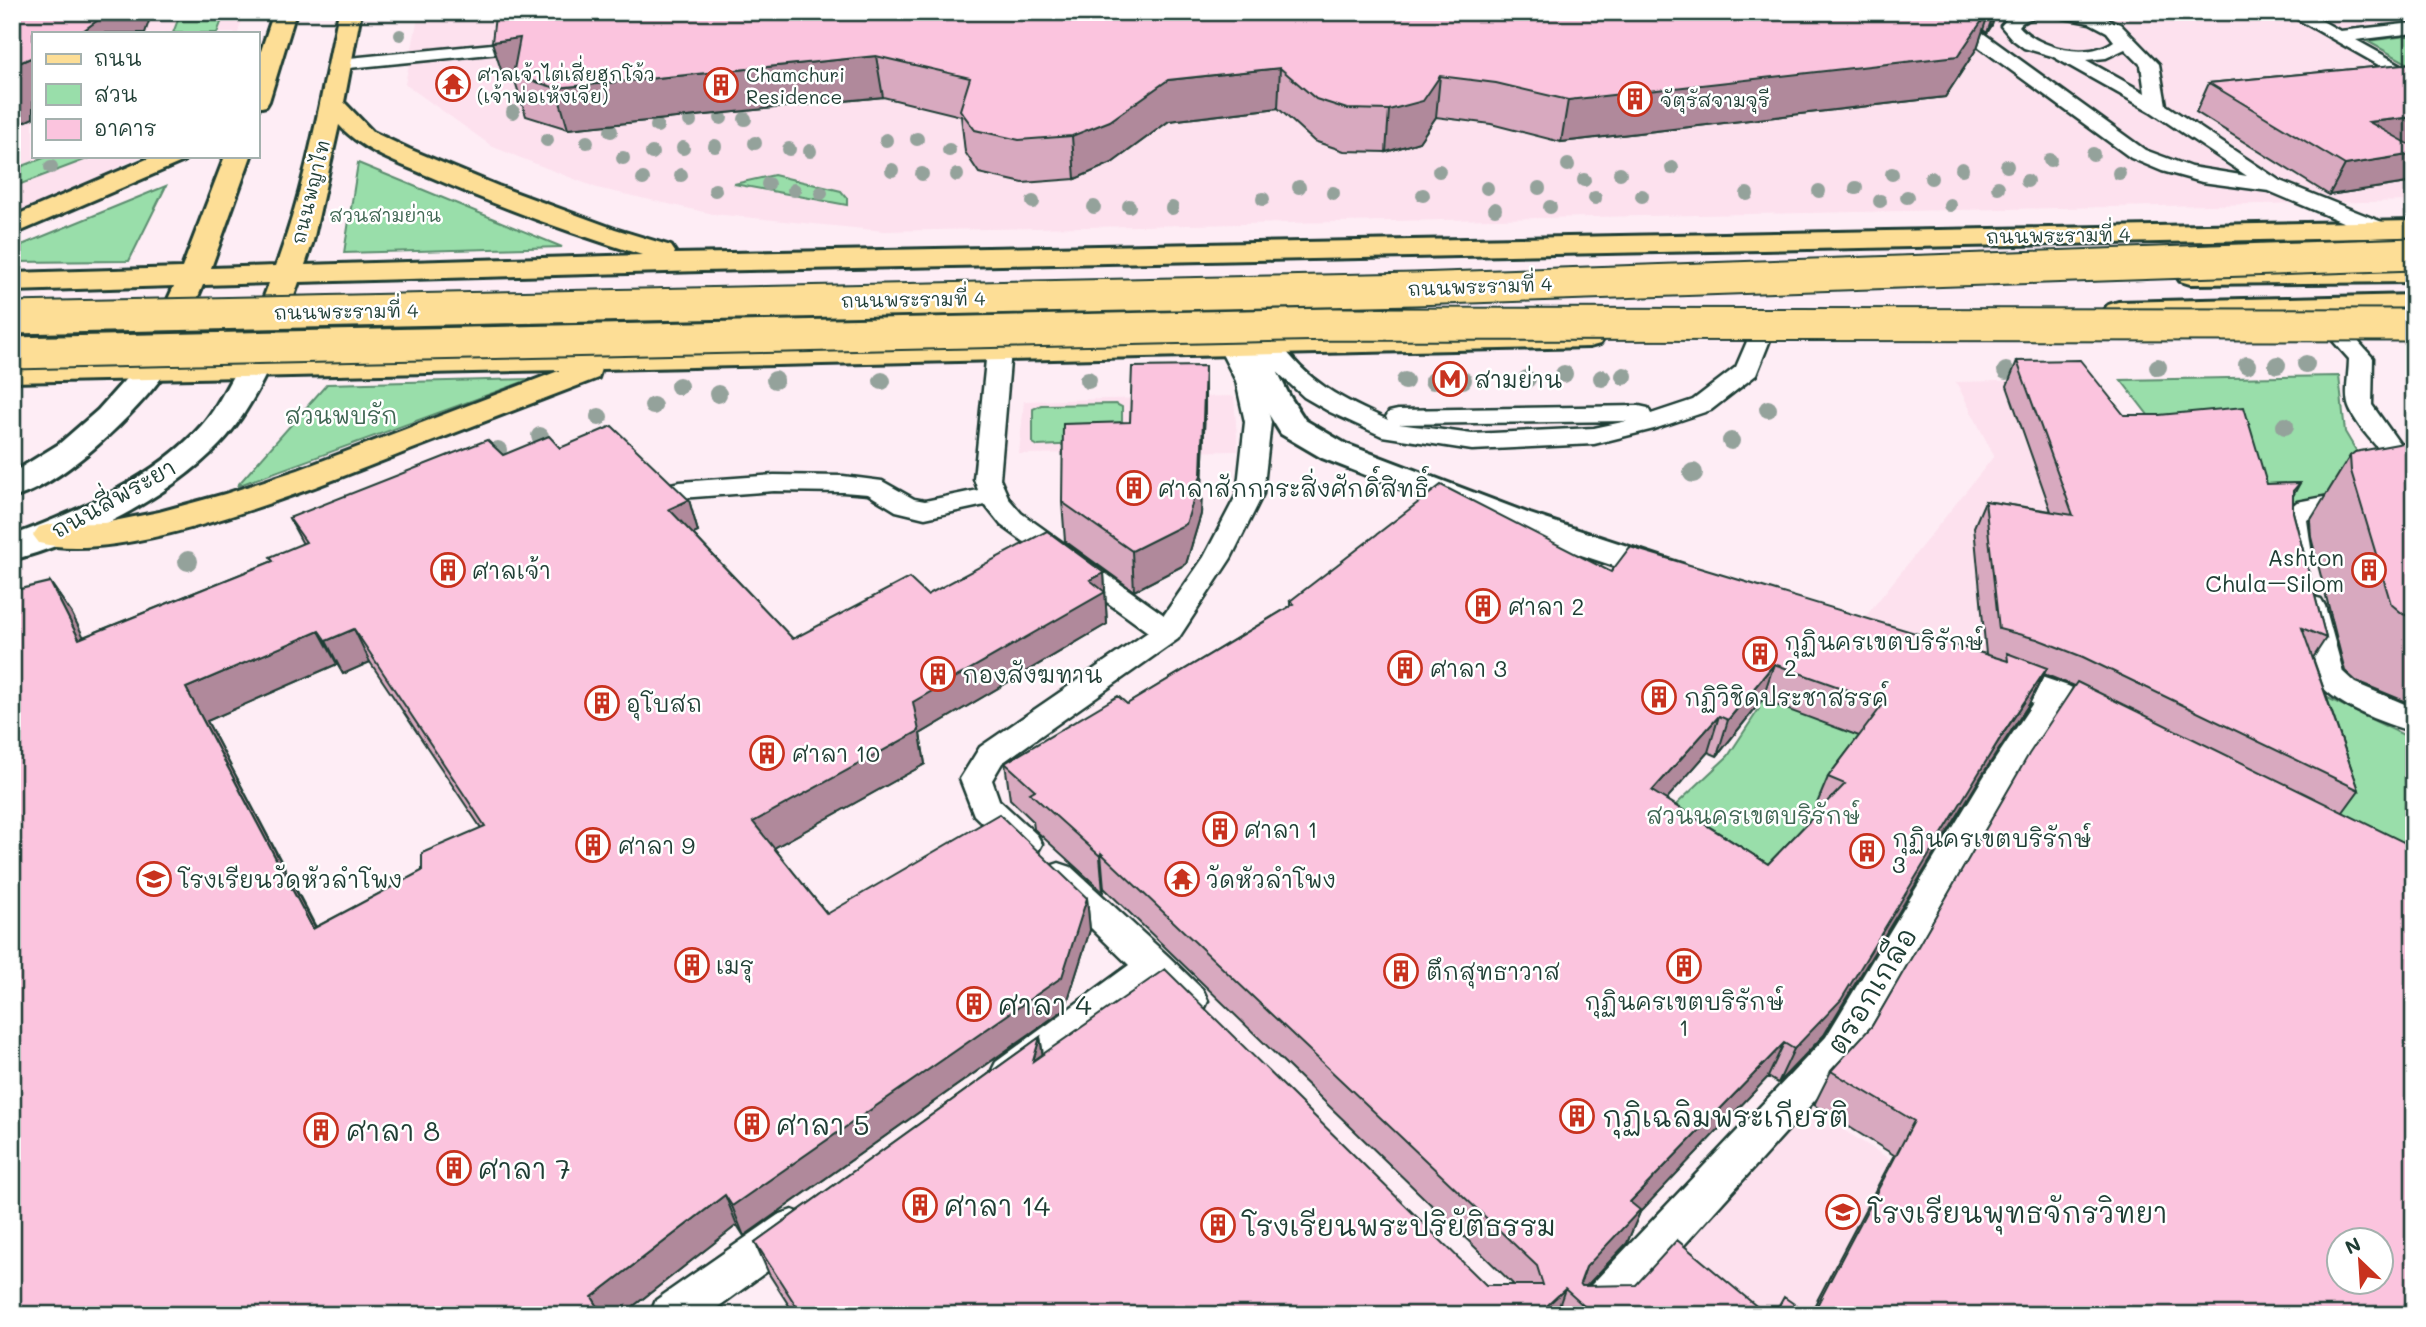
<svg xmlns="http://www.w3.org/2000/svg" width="2426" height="1327" viewBox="0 0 2426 1327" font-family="Mali,'Playpen Sans Thai',sans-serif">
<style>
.built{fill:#fde1ee}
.green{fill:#99deaa;stroke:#5c8e6f;stroke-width:2}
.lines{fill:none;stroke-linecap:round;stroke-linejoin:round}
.lane-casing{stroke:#1f3d34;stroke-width:5}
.street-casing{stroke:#1f3d34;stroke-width:6}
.secondary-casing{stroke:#1f3d34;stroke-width:6}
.primary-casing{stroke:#1f3d34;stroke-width:6}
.lane{fill:#fff;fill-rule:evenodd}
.street{fill:#fff;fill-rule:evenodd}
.secondary{fill:#fff;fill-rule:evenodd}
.primary{fill:#fdde96;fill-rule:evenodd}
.primary-bridge-casing{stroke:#1f3d34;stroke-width:35;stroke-linecap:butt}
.primary-bridge{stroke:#fdde96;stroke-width:31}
.tree{fill:#94a29b}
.wall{fill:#d8a9bf;stroke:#1f3d34;stroke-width:2;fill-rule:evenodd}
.shaded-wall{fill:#b0899b;stroke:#1f3d34;stroke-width:2}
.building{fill:#fbc4de;stroke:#1f3d34;stroke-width:2;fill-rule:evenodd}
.labels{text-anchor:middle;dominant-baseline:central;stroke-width:5;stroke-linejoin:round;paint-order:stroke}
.far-poi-label{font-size:19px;fill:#1f3d34;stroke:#fff;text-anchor:start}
.far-street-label{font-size:19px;fill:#1f3d34;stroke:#fff}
.far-park-label{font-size:19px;fill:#3e6552;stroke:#fff}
.poi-label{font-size:23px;fill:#1f3d34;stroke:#fff;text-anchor:start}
.park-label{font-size:23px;fill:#3e6552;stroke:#fff}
.street-label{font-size:23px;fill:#1f3d34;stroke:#fff}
.near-street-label{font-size:28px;fill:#1f3d34;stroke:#fff}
.near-poi-label{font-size:28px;fill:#1f3d34;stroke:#fff;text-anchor:start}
</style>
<rect width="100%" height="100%" fill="#feedf5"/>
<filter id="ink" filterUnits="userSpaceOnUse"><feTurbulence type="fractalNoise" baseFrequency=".0143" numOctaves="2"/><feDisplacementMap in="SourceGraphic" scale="14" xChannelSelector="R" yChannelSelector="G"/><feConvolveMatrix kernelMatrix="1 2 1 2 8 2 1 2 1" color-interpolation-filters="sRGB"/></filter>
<g filter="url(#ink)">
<path class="built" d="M12 12H244L238 33H33V156H142L49 200 12 213Z
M419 12H2414V201L884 231 713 214 597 188 493 147 405 84Z
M2080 379 2102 696 2049 675 1858 626 1994 456 1956 382Z
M1234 396 1238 451 1019 454 1024 401Z
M1809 1108 2136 1315H1619Z"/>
<path class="green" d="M181 12H225L217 33H173Z
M2414 35V67L2367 41Z
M49 156H95L21 184 12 181V170Z
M358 163 562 247 344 253Z
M774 175 841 191 847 198V205L734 184Z
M166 186 129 261 12 262V249Z
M2339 376 2345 432 2379 489 2253 512 2166 438 2121 380Z
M531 379 237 486 327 384Z
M1116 404 1122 407V442L1038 446 1033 443V409L1041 405Z
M2295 682 2414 740V859L2340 816Z
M1744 694 1887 729 1814 813 1830 820 1764 890 1650 829 1728 756 1759 709Z"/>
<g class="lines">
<g class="lane-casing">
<path id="lane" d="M2013 12H2042C2037 20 2025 17 2019 26 2039 49 2089 60 2114 41L2107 32 2090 23 2053 16 2051 12H2091L2120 24 2159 64 2166 105 2280 181 2387 224 2390 229 2387 234H2371L2269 191 2202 182 2162 171 2131 158 1964 36 1961 32 1964 28H1976L2145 150 2191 167 2247 176 2150 111 2052 56 2024 48 2012 39 2001 26ZM2125 49 2141 65 2145 93 2086 60 2106 58Z
M2285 12H2306L2340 31 2414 23V33L2356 40 2414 72V85Z
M534 40 540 41 543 45 540 49 339 69 330 64 339 59Z
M2330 317 2338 319 2373 358 2372 405 2399 443 2414 454V475C2394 470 2352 422 2348 404 2345 390 2349 373 2349 359L2318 324 2322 319Z
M1760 328 1768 330 1772 335 1756 375 1711 410 1654 429 1594 444 1472 450 1382 436 1330 412 1304 397 1273 368 1258 345 1262 340H1278C1308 383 1341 399 1388 420L1386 417 1389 412 1398 410 1639 406 1648 408 1651 414 1693 400 1736 367 1752 330ZM1627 421 1594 428 1472 434 1399 424Z
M1230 339 1238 341 1260 381 1271 422 1263 494 1231 558 1178 639 1002 763 992 780 999 800 1037 835 1042 844 1037 853 1025 857 1013 853 974 815 960 779 980 747 1148 632 1001 525 985 505 925 518 896 511 868 494 843 492 774 491 680 498 671 496 667 490 671 484 680 482 774 475 843 476 882 481 914 499 925 501 978 490 974 479 987 350 991 345H1007L1011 350 1000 479 1009 499 1021 513 1164 615 1204 557 1237 494 1245 422 1236 381 1218 346 1222 341Z
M2414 480V496L2314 515 2307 520 2312 555 2308 561 2298 564 2288 561 2284 555 2280 517 2297 502Z
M2311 596 2321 599 2325 606 2343 672 2355 683 2414 708V732C2382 723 2331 705 2314 676L2297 606 2301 599Z
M2054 685 2065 688 2069 696 2008 789 1852 1059 1621 1315H1571L1577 1300 1826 1037 1986 773 2043 688Z
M1059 863 1071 867 1168 956 1203 990 1208 1001 1203 1012C1178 1021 1169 1004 1152 988L1022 1086 1009 1091 996 1086 990 1074 996 1062 1129 965 1047 885 1042 876 1047 867Z
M792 1210 806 1215 812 1229 806 1243 707 1315H650L656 1300 778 1215Z"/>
</g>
<g class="street-casing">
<path id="street" d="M1249 336 1260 339 1264 345 1290 397 1305 420 1346 444 1530 514 1685 565 1690 573 1685 581 1672 585 1659 581 1506 530 1322 458 1281 434 1258 397 1234 345 1238 339Z
M1986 658 2068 686 2125 714 2131 724 2125 734 2111 738 2040 706 1972 682 1967 672 1972 662Z"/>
</g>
<g class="secondary-casing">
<path id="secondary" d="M253 359 264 361 269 368C256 395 241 422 220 444 171 496 81 542 12 560V536C78 511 154 479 202 425 219 406 228 382 242 361Z
M151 361 162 363 167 370C138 412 62 486 12 498V473L59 444 98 410 140 363Z"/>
</g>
<g class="primary-casing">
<path id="primary" d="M274 12H296L269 101 266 106 257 108V63Z
M339 12H361L344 102 373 132 409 149 498 186 615 229 671 246 675 252 674 254 2414 221V237L702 271 299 282 272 358 1589 329 1600 332 1604 338 1600 344 1589 347 601 369 598 378C535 402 473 426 410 450 323 484 127 566 39 543L33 535 39 527 51 524 104 523 159 512 225 494 298 470 561 370 12 382V364L140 361 174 286 12 291V273L182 268 225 156H251L211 268 276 266C306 185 321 97 339 12ZM339 125C364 152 398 163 431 177 500 207 570 233 642 255L305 265 313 241ZM269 283 241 359 171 360 203 285Z
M154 156H188L184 161 12 235V217Z
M2414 264V282L2190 284 2180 281 2176 275 2180 269 2190 266Z
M2414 295V313L2118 320 2108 317 2103 311 2108 305 2118 302Z"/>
</g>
<use href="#lane" class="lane"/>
<use href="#street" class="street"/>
<use href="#secondary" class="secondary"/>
<use href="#primary" class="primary"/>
<g class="primary-bridge-casing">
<path id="primary-bridge" d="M12 318 1415 289 2414 254
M12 353 1335 324 2414 325"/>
</g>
<use href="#primary-bridge" class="primary-bridge"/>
</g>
<g class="tree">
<circle cx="400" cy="35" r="6"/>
<circle cx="513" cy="112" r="7"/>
<circle cx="721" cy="118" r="7"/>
<circle cx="745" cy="119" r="7"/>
<circle cx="690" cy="121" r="7"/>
<circle cx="657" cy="126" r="7"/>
<circle cx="611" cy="131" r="7"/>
<circle cx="917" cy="139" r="7"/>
<circle cx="547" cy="140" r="7"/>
<circle cx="886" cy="140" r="7"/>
<circle cx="587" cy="142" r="7"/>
<circle cx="755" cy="143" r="7"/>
<circle cx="715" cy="146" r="7"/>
<circle cx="683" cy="148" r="7"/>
<circle cx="789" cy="149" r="7"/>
<circle cx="949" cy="150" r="7"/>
<circle cx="810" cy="151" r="7"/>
<circle cx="652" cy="153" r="7"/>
<circle cx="2093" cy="154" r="7"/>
<circle cx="623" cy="158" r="7"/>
<circle cx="2050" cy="160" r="7"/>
<circle cx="1568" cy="165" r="7"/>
<circle cx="2007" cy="166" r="7"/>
<circle cx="51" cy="167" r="7"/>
<circle cx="1672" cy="168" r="7"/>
<circle cx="1962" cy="169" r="7"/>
<circle cx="892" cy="170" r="7"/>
<circle cx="1439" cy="171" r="7"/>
<circle cx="1620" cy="173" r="7"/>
<circle cx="2119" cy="173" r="7"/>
<circle cx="922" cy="174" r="7"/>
<circle cx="1892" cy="174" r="7"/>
<circle cx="681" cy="175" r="7"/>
<circle cx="957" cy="175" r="7"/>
<circle cx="1931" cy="178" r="7"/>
<circle cx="643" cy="179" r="7"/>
<circle cx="1584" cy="180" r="7"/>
<circle cx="2027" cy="181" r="7"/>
<circle cx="768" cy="184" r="7"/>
<circle cx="1299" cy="187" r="7"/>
<circle cx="1998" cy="187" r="7"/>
<circle cx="1487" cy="188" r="7"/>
<circle cx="1539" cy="188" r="7"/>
<circle cx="1856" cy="188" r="7"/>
<circle cx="715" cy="190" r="7"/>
<circle cx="794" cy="190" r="7"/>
<circle cx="1819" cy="191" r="7"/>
<circle cx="821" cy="193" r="7"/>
<circle cx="1333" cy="193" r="7"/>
<circle cx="1747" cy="194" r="7"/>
<circle cx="1423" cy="195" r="7"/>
<circle cx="1642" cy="196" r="7"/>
<circle cx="1907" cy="197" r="7"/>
<circle cx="1595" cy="198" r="7"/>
<circle cx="1263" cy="199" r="7"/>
<circle cx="1880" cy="201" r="7"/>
<circle cx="1033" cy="202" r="7"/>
<circle cx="1950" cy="205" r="7"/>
<circle cx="1129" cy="206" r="7"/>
<circle cx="1094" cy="207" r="7"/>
<circle cx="1550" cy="207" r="7"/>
<circle cx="1172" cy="208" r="7"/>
<circle cx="1495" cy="209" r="7"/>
<circle cx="2306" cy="364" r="9"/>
<circle cx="2247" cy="365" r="9"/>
<circle cx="2277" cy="365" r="9"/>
<circle cx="2158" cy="367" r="9"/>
<circle cx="2006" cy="371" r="9"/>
<circle cx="1564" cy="374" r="9"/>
<circle cx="1624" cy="376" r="9"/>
<circle cx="1602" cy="378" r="9"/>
<circle cx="1527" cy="379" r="9"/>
<circle cx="775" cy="380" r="9"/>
<circle cx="1088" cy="380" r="9"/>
<circle cx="1463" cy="380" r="9"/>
<circle cx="882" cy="381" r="9"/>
<circle cx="1405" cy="381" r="9"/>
<circle cx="1433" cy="381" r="9"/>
<circle cx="679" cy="386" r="9"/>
<circle cx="718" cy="394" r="9"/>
<circle cx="653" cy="406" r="9"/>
<circle cx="1768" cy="409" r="9"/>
<circle cx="599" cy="417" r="9"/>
<circle cx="2285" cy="426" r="9"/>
<circle cx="540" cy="436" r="9"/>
<circle cx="1731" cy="441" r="9"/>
<circle cx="498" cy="450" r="9"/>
<circle cx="1693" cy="473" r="10"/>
<circle cx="188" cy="561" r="10"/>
</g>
<path class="wall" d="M500 12H1996L1992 25 1987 33 1983 30 1977 48 1945 97 1561 142 1491 124 1436 117 1419 142 1386 152 1344 151 1314 141 1278 108 1169 121 1112 163 1075 179 1023 183 979 173 965 152 961 116 883 97 568 129 526 116 515 81 505 82Z
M2414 63V145H2410L2414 147V170L2407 183 2329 195 2196 112 2209 83Z
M2017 361 2124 415 2267 484 2300 483 2293 496V512L2326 638 2313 658 2359 790 2343 812 2414 1315H1774L1810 1314 1894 1155 1814 1105 1831 1071 1872 1026 2074 686 2044 674 2029 704 1984 772 1824 1035 1778 1083 1768 1077 1640 1212 1627 1243 1586 1286 1767 1315H795L769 1274 755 1242 1040 1037 1043 1054 1486 1285H1514L1104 888 1103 892 1034 829 1033 821 1010 799 1005 763 1127 704 1290 606V601L1611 572 1986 654 1974 527 1985 501 2051 511 2007 386ZM1762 700 1859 736 1828 777 1813 813 1816 814 1768 864 1666 799 1708 752 1717 756Z
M1205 404 1201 514 1186 564 1134 591 1065 541 1062 502Z
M2414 441V705L2356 681 2345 671 2311 537 2310 521 2350 456Z
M503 455 689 500 698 532 693 534 793 639 927 595 1104 573 1107 624 920 734 925 764 774 848 827 914 1087 898 1090 930 1065 1009 744 1236 737 1225 622 1315H12L50 582 72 614 83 637 273 561 303 544 289 518ZM370 662 481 828 422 871 316 927 207 721 337 664 343 674Z"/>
<path class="shaded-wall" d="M109 12H152L145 33H80Z
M500 12H786L513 75 515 81 505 82 492 42 508 40Z
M1989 12 1977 48 1945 97 1561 142 1568 100Z
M1994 12H1996L1992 25 1987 33Z
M876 56 883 97 568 129 556 88Z
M33 57V118L12 128V66Z
M1280 68 1278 108 1169 121 1112 163 1075 179 1072 136 1168 80Z
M1440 76 1436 117 1419 142 1386 152 1389 110Z
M2414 117V145L2353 151 2369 122Z
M2414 154V170L2407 183 2329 195 2345 165Z
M1205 366V404L1201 514 1186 564 1134 591 1132 551Z
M689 500 698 532 679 541 669 509Z
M1104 573 1107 624 920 734 925 764 763 854 753 822 913 702 1090 580Z
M50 582 72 614 101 671 79 639Z
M354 629 370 662 343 674 326 641Z
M319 631 337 664 207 721 333 961 313 929 186 688Z
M1774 664 1762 700 1717 756 1728 720Z
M2047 668 2029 704 1984 772 1824 1035 1778 1083 1794 1049Z
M1719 716 1708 752 1642 827 1652 791Z
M1101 853 1104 888 1103 892 1100 856Z
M1087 898 1090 930 1065 1009 744 1236 732 1206Z
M1040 1037 1045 1072 1033 1061Z
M1784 1043 1768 1077 1640 1212 1627 1243 1575 1298 1586 1267 1630 1202Z
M725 1195 737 1225 622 1315H603L592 1297Z
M1565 1289 1556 1315H1537Z"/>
<path class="building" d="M12 12H109L80 33H33V57L12 66Z
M531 12H1988L1958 56 1568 100 1496 83 1440 76 1423 101 1389 110 1347 109 1316 99 1280 68 1168 80 1110 121 1072 136 1019 140 975 130 960 110 970 78 876 56 556 88 513 75 520 38 492 42 495 16Z
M2414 63V117L2369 122 2414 147V154L2345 165 2209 83Z
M2080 360 2124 415H2159L2244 407 2267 484 2300 483 2293 491V512L2326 638 2302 628 2359 790 2083 657 2037 639 1999 629 1985 501 2073 515 2017 361Z
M1205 366 1201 475 1186 524 1132 551 1062 502 1063 424 1130 422 1132 367Z
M612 426 689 500 669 509 793 639 909 578 927 595 1047 531 1104 573 1090 580 1105 592 913 702 919 731 753 822 827 914 999 814 1087 898 1062 977 732 1206 725 1195 592 1297 603 1315H12V591L50 582 79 639 273 561 270 557 306 542 289 518 487 440 503 455 549 436 560 448ZM354 629 485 826 422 853V871L313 929 186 688 319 631 326 641Z
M2414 441V618L2403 614 2391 604 2351 471 2350 456 2355 452Z
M1441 485 1611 572 1630 547 2008 661 2007 653 2047 668 2002 735 1841 1000 1794 1049 1784 1043 1630 1202 1640 1210 1586 1267 1580 1283 1582 1286 1636 1285 1677 1240 1767 1315H1594L1565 1289 1537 1315H802L755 1242 1040 1037 1033 1061 1165 969 1486 1285H1543L1537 1266 1101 853 1100 856 1030 793 1035 790 1005 763 1118 696 1127 704 1294 604 1290 601ZM1774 664 1884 703 1828 777 1845 784 1768 864 1652 791 1719 716 1728 720Z
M2077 682 2414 847V1315H1812L1914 1121 1831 1071 1872 1026 2029 754ZM2339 1240H2381V1282H2339Z
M1784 1297 1810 1315H1774Z"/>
</g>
<defs>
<g id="temple-ring" transform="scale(1.75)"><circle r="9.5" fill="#fff" stroke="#c8321e" stroke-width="1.5"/><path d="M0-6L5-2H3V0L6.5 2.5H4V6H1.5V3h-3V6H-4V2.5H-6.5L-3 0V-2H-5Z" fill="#c8321e"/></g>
<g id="building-ring" transform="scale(1.75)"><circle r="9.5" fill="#fff" stroke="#c8321e" stroke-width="1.5"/><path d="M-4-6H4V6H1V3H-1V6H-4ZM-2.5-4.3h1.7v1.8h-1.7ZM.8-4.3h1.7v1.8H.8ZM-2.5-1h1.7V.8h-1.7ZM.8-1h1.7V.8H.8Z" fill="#c8321e"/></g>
<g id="metro-ring" transform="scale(1.75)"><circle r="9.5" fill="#fff" stroke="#c8321e" stroke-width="1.5"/><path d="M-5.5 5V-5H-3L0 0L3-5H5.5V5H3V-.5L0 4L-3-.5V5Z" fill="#c8321e"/></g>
<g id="school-ring" transform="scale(1.75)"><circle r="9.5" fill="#fff" stroke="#c8321e" stroke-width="1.5"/><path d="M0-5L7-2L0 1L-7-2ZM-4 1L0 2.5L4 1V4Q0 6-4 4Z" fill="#c8321e"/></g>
</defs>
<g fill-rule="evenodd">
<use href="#temple-ring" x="453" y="84"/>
<use href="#building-ring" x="721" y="85"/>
<use href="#building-ring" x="1635" y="99"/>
<use href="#metro-ring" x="1450" y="379"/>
<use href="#building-ring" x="1134" y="488"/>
<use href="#building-ring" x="448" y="570"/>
<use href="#building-ring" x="2369" y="570"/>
<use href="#building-ring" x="1483" y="606"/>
<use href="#building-ring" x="1760" y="654"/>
<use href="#building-ring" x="1405" y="668"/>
<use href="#building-ring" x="938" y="674"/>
<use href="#building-ring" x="1659" y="697"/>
<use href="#building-ring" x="602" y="703"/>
<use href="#building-ring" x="767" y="753"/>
<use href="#building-ring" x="1220" y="829"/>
<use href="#building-ring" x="593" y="845"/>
<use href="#building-ring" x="1867" y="851"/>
<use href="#school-ring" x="154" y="879"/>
<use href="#temple-ring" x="1182" y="879"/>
<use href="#building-ring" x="692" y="965"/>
<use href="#building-ring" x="1684" y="966"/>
<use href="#building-ring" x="1401" y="971"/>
<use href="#building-ring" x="974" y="1004"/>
<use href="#building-ring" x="1577" y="1116"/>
<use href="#building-ring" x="752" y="1124"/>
<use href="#building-ring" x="321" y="1130"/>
<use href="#building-ring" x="454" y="1168"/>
<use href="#building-ring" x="920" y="1205"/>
<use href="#school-ring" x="1843" y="1212"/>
<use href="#building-ring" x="1218" y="1225"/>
</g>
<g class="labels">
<g class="far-poi-label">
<text x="477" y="73">ศาลเจ้าไต่เสี่ยฮุกโจ้ว<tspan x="477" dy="22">(เจ้าพ่อเห้งเจีย)</tspan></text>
<text x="746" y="74">Chamchuri<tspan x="746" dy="22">Residence</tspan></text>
<text x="1660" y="99">จัตุรัสจามจุรี</text>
</g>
<g class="far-street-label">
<text transform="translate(310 192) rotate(-76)">ถนนพญาไท</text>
<text transform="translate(2058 235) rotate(-1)">ถนนพระรามที่ 4</text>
<text transform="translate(1480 286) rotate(-2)">ถนนพระรามที่ 4</text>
<text transform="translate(913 299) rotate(-1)">ถนนพระรามที่ 4</text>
<text transform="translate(346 311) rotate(-1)">ถนนพระรามที่ 4</text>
</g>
<g class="far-park-label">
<text x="385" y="214">สวนสามย่าน</text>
</g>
<g class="poi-label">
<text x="1474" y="379">สามย่าน</text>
<text x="1158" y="488">ศาลาสักการะสิ่งศักดิ์สิทธิ์</text>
<text x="2344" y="557" text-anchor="end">Ashton<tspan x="2344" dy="26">Chula–Silom</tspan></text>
<text x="472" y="570">ศาลเจ้า</text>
<text x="1508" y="606">ศาลา 2</text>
<text x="1784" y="641">กุฏินครเขตบริรักษ์<tspan x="1784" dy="26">2</tspan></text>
<text x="1430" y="668">ศาลา 3</text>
<text x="962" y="674">กองสังฆทาน</text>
<text x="1684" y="697">กฏิวิชิดประชาสรรค์</text>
<text x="626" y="703">อุโบสถ</text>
<text x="792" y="753">ศาลา 10</text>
<text x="1244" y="829">ศาลา 1</text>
<text x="1892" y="838">กุฏินครเขตบริรักษ์<tspan x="1892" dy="26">3</tspan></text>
<text x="618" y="845">ศาลา 9</text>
<text x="178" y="879">โรงเรียนวัดหัวลำโพง</text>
<text x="1206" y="879">วัดหัวลำโพง</text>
<text x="716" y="965">เมรุ</text>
<text x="1426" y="971">ตึกสุทธาวาส</text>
<text x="1684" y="1001" text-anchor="middle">กุฏินครเขตบริรักษ์<tspan x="1684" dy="26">1</tspan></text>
</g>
<g class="park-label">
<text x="341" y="415">สวนพบรัก</text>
<text x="1753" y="815">สวนนครเขตบริรักษ์</text>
</g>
<g class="street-label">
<text transform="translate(113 498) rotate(-29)">ถนนสี่พระยา</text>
</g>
<g class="near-street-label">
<text transform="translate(1871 990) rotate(-58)">ตรอกเกลือ</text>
</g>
<g class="near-poi-label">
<text x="998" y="1004">ศาลา 4</text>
<text x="1602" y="1116">กุฏิเฉลิมพระเกียรติ</text>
<text x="776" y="1124">ศาลา 5</text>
<text x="346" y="1130">ศาลา 8</text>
<text x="478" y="1168">ศาลา 7</text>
<text x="944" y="1205">ศาลา 14</text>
<text x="1868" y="1212">โรงเรียนพุทธจักรวิทยา</text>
<text x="1242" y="1225">โรงเรียนพระปริยัติธรรม</text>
</g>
</g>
<rect width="2426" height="1327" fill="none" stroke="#fff" stroke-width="42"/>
<rect x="21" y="21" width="2384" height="1285" fill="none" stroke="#1f3d34" stroke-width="2.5" filter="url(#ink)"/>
<rect x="32" y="32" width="228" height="126" fill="#ffffff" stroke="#a5b1ae" stroke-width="2"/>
<rect x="46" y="54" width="35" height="10" fill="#fdde96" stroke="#a5b1ae" stroke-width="2"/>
<text x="94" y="66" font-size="21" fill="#1f3d34">ถนน</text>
<rect x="46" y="84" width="35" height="21" fill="#99deaa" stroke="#a5b1ae" stroke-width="2"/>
<text x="94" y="102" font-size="21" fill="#1f3d34">สวน</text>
<rect x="46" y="119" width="35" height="21" fill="#fbc4de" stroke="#a5b1ae" stroke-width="2"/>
<text x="94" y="136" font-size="21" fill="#1f3d34">อาคาร</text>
<g transform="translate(2360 1261) rotate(335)"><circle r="33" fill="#ffffff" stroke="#a5b1ae" stroke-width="2"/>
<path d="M0-5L12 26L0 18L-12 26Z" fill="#c8321e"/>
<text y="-10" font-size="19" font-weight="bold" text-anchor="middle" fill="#1f3d34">N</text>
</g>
</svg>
